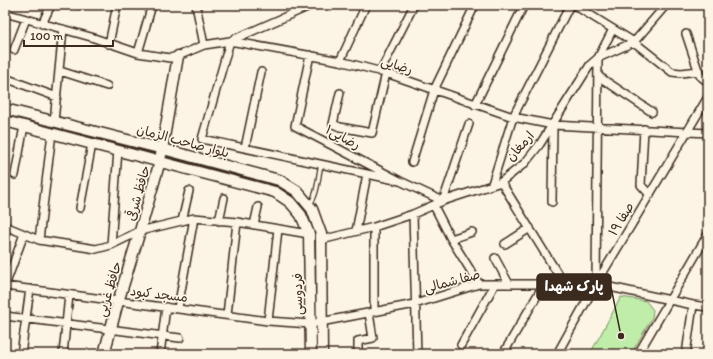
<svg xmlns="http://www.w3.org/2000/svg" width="713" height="359" viewBox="0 0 713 359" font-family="Itim,'Playpen Sans Arabic',sans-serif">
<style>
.green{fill:#c0edaa;stroke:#7e8c64}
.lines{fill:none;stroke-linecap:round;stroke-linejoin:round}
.lane-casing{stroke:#3b2a1e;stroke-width:6}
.street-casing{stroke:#3b2a1e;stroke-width:10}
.secondary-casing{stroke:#3b2a1e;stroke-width:13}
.lane{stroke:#fcf5e5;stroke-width:3.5}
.street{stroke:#fcf5e5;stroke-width:7}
.secondary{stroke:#fcf5e5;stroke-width:10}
.labels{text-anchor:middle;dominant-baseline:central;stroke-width:3.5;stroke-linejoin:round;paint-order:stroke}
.street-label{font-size:13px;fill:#3b2a1e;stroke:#fcf5e5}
.leader{fill:none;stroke:#3b2a1e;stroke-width:1.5}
.callout-dot{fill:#3b2a1e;stroke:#fcf5e5;stroke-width:1.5}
.callout{fill:#3b2a1e;stroke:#3b2a1e;stroke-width:1.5}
.callout-label{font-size:14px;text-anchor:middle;font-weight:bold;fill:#fff}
</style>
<rect width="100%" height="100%" fill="#fcf5e5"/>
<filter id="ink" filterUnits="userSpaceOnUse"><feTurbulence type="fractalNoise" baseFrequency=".025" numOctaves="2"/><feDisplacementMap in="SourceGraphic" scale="8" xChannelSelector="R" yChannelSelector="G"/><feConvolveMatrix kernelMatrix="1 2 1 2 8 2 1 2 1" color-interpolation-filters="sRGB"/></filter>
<g filter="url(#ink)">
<path class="green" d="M621 297 646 301 653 310 652 318 631 354H590Z"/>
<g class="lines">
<g class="lane-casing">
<path id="lane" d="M310 204C318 194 318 177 321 164
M5 207 6 226"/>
</g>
<g class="street-casing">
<path id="street" d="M77 5H79
M196 5 204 45
M574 5 634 42 672 72 681 73 699 71
M5 13 91 37 138 53 170 58 178 56 204 45 230 41 312 5
M42 24 51 5
M686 34 700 76 708 82
M109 44 117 5
M14 50 26 19
M138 53 152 5
M310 55 295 126 400 181 443 201 469 124
M340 61 366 5
M60 71 107 86
M380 72 414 5
M598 76 652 112
M5 78 57 97
M340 93 333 124 340 127 372 133 386 73
M475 105 524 5
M54 122 63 29
M644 129 641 185 650 195
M245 148 261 72
M412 162 434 90 475 5
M15 175 24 126
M400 181 202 139 230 41 340 61 386 73 513 117 553 125 708 133
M501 182 564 284
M492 184 513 117 570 5
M552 202 553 125
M434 206 451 239 479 284
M80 208 92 144
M413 214 417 354
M182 221 189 191
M219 221 224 198
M254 225 258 207
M5 226 39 240 96 249 111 245 140 231 194 218 237 222 309 234
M374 227V312
M356 231 367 174
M24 234 5 286 268 321 310 324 415 304 479 284H596L693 305 708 307
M451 239 472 232
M39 240 52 133
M321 240 374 227 413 214 443 201 501 182 525 163 540 144 590 65 598 58 634 42 666 5
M505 244 530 228
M111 245 118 150
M495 258 509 284
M596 284 598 58 613 29
M178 308 194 218
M227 315 237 222
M5 316 180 338
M268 321 278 229
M461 345 495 284
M21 354 30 289
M63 354 69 295
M160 354 166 307
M358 354V341L373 338 369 313
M503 354 544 284
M557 354 596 284 708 97
M638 354 708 234
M686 354 693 305"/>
</g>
<g class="secondary-casing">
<path id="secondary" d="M5 109 163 149 279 180 297 191 312 209 321 234 322 354
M5 121 275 192 290 202 301 215 309 234 311 354
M104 354 118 302 140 231 160 161 178 56"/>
</g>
<use href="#lane" class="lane"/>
<use href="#street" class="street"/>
<use href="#secondary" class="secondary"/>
</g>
</g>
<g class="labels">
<g class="street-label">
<text transform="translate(397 65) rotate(18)">رضایی</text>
<text transform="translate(343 137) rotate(28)">رضایی۱</text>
<text transform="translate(183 141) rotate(15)">بلوار صاحب الزمان</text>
<text transform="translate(520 146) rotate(-48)">ارمغان</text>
<text transform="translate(138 193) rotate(-74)">حافظ شرقی</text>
<text transform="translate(621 219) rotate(-59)">صفا ۱۹</text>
<text transform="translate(452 281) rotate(-15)">صفا شمالی</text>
<text transform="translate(109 289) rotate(-73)">حافظ غربی</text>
<text transform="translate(159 294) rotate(7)">مسجد کبود</text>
<text transform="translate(297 294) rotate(-90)">فردوسی</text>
</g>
</g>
<path class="leader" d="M621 336L611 287"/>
<circle class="callout-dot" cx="621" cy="336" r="4"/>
<rect class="callout" x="537" y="274" width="74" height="26" rx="4"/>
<g class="callout-label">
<text x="574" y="291">پارک شهدا</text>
</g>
<rect width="713" height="359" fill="none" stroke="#fcf5e5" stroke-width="20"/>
<rect x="10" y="10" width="693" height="339" fill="none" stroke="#3b2a1e" stroke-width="1.5" filter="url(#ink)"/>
<path d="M24 40v6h89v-6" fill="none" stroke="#3b2a1e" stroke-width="2"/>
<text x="30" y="40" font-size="12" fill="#3b2a1e" stroke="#fcf5e5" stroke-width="3" paint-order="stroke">100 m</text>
</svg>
